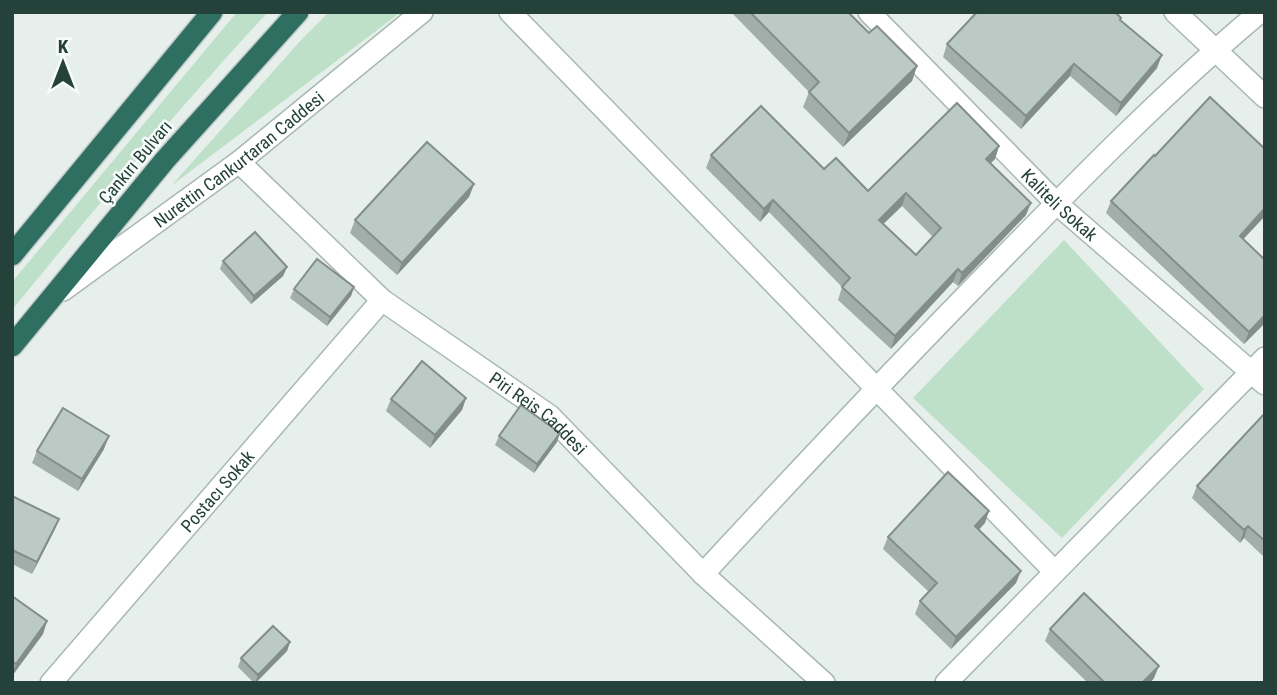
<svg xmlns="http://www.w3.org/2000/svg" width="1277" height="695" viewBox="0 0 1277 695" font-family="'Roboto Condensed',sans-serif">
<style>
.green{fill:#bfe0c8}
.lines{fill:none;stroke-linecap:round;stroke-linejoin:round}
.minor-casing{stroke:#a8b8b2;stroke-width:24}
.highway-casing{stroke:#c2cac8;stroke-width:24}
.minor{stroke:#fff;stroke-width:21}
.highway{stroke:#2f6f62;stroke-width:21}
.wall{fill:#a1aea9;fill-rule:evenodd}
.shaded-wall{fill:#838d89}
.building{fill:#bbcac4;stroke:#838d89;stroke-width:2;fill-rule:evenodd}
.labels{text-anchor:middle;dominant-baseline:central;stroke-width:5;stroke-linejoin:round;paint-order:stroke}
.street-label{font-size:18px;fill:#24423a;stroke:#f7fbf9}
</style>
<rect width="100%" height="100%" fill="#e6efeb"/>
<path class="green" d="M237 12H268C179 108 95 208 12 310V282Z
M329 12H401L171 186 302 39Z
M1064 240 1204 389 1062 538 913 398Z"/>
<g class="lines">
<g class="minor-casing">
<g id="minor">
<path d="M510 12 1054 571"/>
<path id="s1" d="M869 12 1056 203 1265 384"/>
<path d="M1175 12 1265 97"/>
<path id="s2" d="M239 162 382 300 550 416 703 574 824 683"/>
<path id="s3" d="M63 290 239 162 422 12"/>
<path d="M703 574C800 469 899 364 999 262 1083 176 1168 89 1260 12"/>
<path id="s4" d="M51 683 382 300"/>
<path d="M946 683 1265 358"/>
</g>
</g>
<g class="highway-casing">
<path id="highway" d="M12 255 212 12
M12 346 165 160 298 12"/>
</g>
<use href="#minor" class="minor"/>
<use href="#highway" class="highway"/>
</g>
<path class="wall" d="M731 12H848L869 33 917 66 912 81 843 147 803 107 809 92Z
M1121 18 1120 20 1157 68 1116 116 1070 76 1021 129 943 57 947 44Z
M999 146 995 159 990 163 1026 215 958 286 953 282 891 349 838 300 842 287 769 212 760 222 706 168 711 155 824 169 868 191ZM902 206 933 237 916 255 883 224Z
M474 184 469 197 397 275 350 233 355 220Z
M1111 201 1265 216 1243 239 1265 323 1244 344 1106 213Z
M223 261 287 267 283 276 251 304 220 269Z
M354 287 351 296 327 326 290 298 294 289Z
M466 398 462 410 430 448 386 411 391 399Z
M1265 413V558L1244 538 1240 543 1192 498 1197 486Z
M499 436 557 442 534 473 495 445Z
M104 449 78 491 32 463 37 451Z
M12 496 59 519 54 531 32 574 12 564Z
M985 523 979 529 1016 583 951 649 915 614 920 601 929 592 883 549 888 537Z
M12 596 47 621 43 634 12 676Z
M1050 629 1154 678 1150 683H1088L1045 641Z
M290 642 287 651 256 683H254L238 667 241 658Z"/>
<path class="shaded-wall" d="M1162 55 1157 68 1116 116 1121 103Z
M1074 64 1070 76 1021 129 1026 116Z
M917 66 912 81 843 147 849 133Z
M999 146 995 159 982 172 986 159Z
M474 184 469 197 397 275 402 263Z
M906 193 902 206 874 233 879 220Z
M773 200 769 212 760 222 764 209Z
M1031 203 1026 215 958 286 962 273Z
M1265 208V216L1235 248 1240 236Z
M287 267 283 276 251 304 254 296Z
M958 269 953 282 891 349 895 336Z
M354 287 351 296 327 326 330 317Z
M1265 315V323L1244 344 1249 332Z
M466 398 462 410 430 448 435 435Z
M560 433 557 442 534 473 537 464Z
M109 436 104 449 78 491 82 479Z
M989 511 985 523 971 538 975 526Z
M59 519 54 531 32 574 37 562Z
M1248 526 1244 538 1240 543 1244 530Z
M1021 571 1016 583 951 649 956 637Z
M47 621 43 634 12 676 16 664Z
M290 642 287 651 255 683 258 675Z
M1159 666 1154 678 1150 683H1142Z"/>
<path class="building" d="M750 12H848L869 33 877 26 917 66 849 133 809 92 819 82Z
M977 12H1115L1121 18 1120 20 1162 55 1121 103 1074 64 1026 116 947 44Z
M1210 97 1265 149V208L1240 236 1265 260V315L1249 332 1111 201 1154 155 1155 156Z
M957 103 999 146 986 159 1031 203 962 273 958 269 895 336 842 287 850 278 773 200 764 209 711 155 761 106 824 169 836 158 868 191ZM906 193 941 228 916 255 879 220Z
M427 142 474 184 402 263 355 220Z
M255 232 287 267 254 296 223 261Z
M317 259 354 287 330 317 294 289Z
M422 361 466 398 435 435 391 399Z
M521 405 560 433 537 464 499 436Z
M63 408 109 436 82 479 37 451Z
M1265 413V541L1248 526 1244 530 1197 486Z
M948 472 989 511 975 526 1021 571 956 637 920 601 937 583 888 537Z
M12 496 59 519 37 562 12 550Z
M1084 593 1159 666 1142 683H1105L1050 629Z
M12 596 47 621 16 664 12 662Z
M273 626 290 642 258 675 241 658Z"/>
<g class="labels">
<g class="street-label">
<text stroke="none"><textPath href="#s3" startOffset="219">Nurettin Cankurtaran Caddesi</textPath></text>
<text transform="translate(135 162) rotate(-50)">Çankırı Bulvarı</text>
<text stroke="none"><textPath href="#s1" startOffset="271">Kaliteli Sokak</textPath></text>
<text stroke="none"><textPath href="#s2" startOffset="392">Piri Reis Caddesi</textPath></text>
<text stroke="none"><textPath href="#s4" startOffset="254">Postacı Sokak</textPath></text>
</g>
</g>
<rect width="1277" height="695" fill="none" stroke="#24423a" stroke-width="28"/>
<g transform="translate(63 63)" stroke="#f7fbf9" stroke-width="5" paint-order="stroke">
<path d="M0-5L12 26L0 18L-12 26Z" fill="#24423a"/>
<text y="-10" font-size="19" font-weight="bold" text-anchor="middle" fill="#24423a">K</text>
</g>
</svg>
